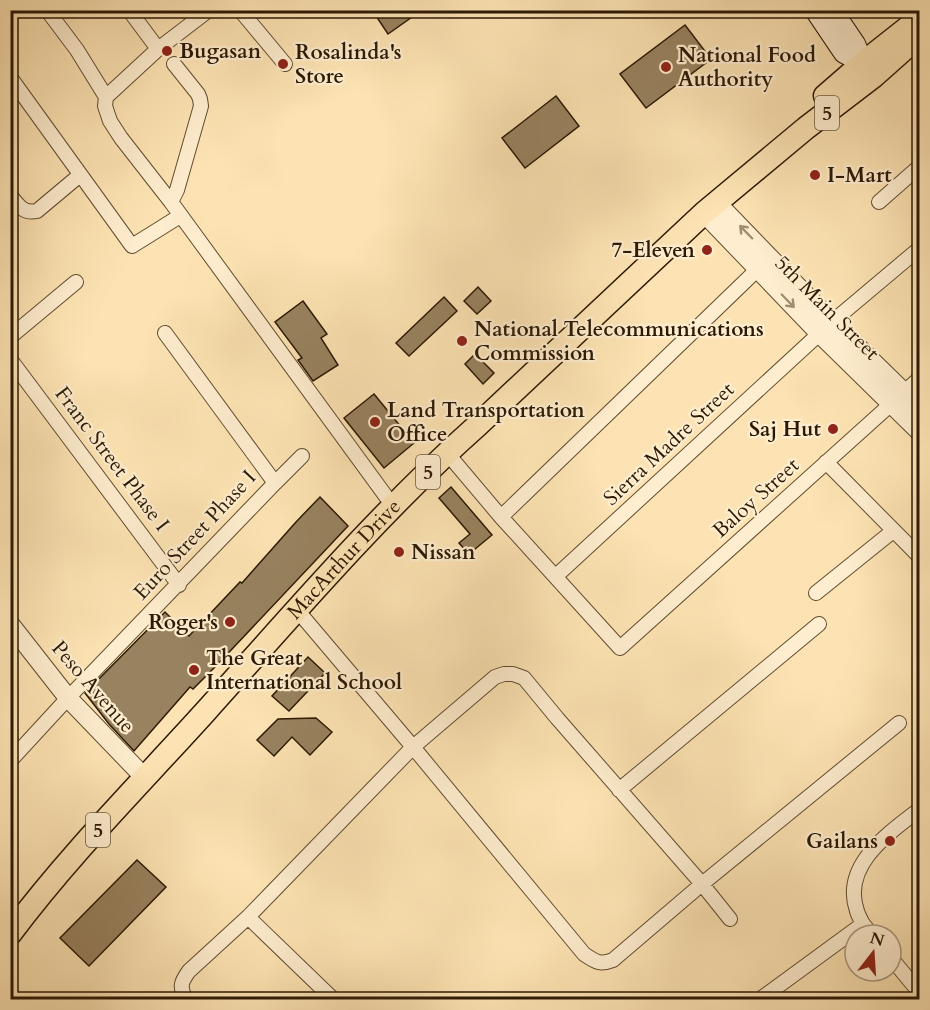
<svg xmlns="http://www.w3.org/2000/svg" width="930" height="1010" viewBox="0 0 930 1010" font-family="Cardo,serif">
<style>
.building{fill:#98825f;stroke:#2b1904;stroke-width:1.5}
.lines{fill:none;stroke-linecap:round;stroke-linejoin:round}
.minor-casing{stroke:#604c30;stroke-width:16}
.tertiary-casing{stroke:#604c30;stroke-width:20}
.secondary-casing{stroke:#2b1904;stroke-width:22}
.primary-casing{stroke:#2b1904;stroke-width:25}
.minor{stroke:#feedce;stroke-width:14}
.tertiary{stroke:#feedce;stroke-width:18}
.secondary{stroke:#feedce;stroke-width:20}
.primary{stroke:#fde3b3;stroke-width:22}
.oneway{stroke:#9f8e73}
.poi-dot{fill:#8f2418;stroke:#feedce;stroke-width:2}
.labels{text-anchor:middle;dominant-baseline:central;stroke-width:4.5;stroke-linejoin:round;paint-order:stroke}
.shield{fill:#feedce;stroke:#6a5941;stroke-width:1.5}
.shield-label{font-size:20px;font-weight:bold;fill:#2b1904}
.poi-label{font-size:21px;font-weight:bold;fill:#2b1904;stroke:#feedce;text-anchor:start}
.street-label{font-size:21px;fill:#2b1904;stroke:#feedce}
</style>
<rect width="100%" height="100%" fill="#fde3b3"/>
<filter id="stains"><feTurbulence type="fractalNoise" baseFrequency=".00333" numOctaves="4"/><feColorMatrix values="0 0 0 0 .2 0 0 0 0 .09 0 0 0 0 .02 0 0 0 .5 -.17"/></filter>
<radialGradient id="worn" r=".72"><stop offset=".6" stop-color="#630" stop-opacity="0"/><stop offset="1" stop-color="#630" stop-opacity=".3"/></radialGradient>
<path class="building" d="M372 10H422L388 34Z
M685 25 711 59 646 108 620 74Z
M556 96 579 126 525 168 502 138Z
M478 287 491 301 477 314 464 301Z
M444 297 457 311 409 356 396 343Z
M303 301 327 334 321 338 338 365 313 381 298 360 302 358 275 322Z
M475 354 494 373 483 384 465 364Z
M374 394 414 443 384 468 344 418Z
M451 487 492 535 469 554 459 543 470 534 439 498Z
M320 497 348 526 217 665 193 689 190 687 134 751 109 724 85 693 165 612 189 636 240 582 242 583 296 522Z
M308 657 325 673 289 711 272 696Z
M316 718 332 732 310 755 292 737 274 756 257 740 278 719Z
M137 860 166 887 89 966 60 938Z"/>
<g class="lines">
<g class="minor-casing">
<path id="minor" d="M47 10 77 50 106 97 105 106 110 121 121 138 171 202
M129 10 158 49
M240 10 285 64
M174 64 198 94 200 99 201 106 177 190 171 202 393 506
M10 77 132 246 180 216
M106 97 158 49 209 10
M10 195C18 205 23 214 37 211L80 175
M879 202 920 166
M10 337 76 282
M10 359 179 585
M447 453 501 517 620 648 920 378
M826 462 920 557
M275 483 302 456
M501 517 763 264
M556 576 832 322 920 248
M816 593 893 531
M297 610 413 747 584 954C596 962 600 965 613 960L702 884 899 723
M10 761 68 698 275 483 165 333
M619 790 819 624
M248 917 334 1000
M863 924C861 920 858 915 857 911 841 865 889 833 920 809
M891 958 920 993
M186 1000C179 986 181 982 189 971L248 917 413 747 495 677 504 674H513L524 678 557 718 702 884 730 919
M759 1000 863 924 872 935"/>
</g>
<g class="tertiary-casing">
<path id="tertiary" d="M716 202 832 322 920 408
M704 213 820 334 920 432
M10 624 68 698 145 778"/>
</g>
<g class="secondary-casing">
<path id="secondary" d="M815 10 844 53 863 63
M832 10 855 44 863 63 872 73"/>
</g>
<g class="primary-casing">
<g id="primary">
<path d="M825 96 863 63 920 18"/>
<path id="s1" d="M10 934C69 855 140 784 206 711 294 613 380 512 479 424L704 213 806 128 874 76 920 35"/>
</g>
</g>
<use href="#minor" class="minor"/>
<use href="#tertiary" class="tertiary"/>
<use href="#secondary" class="secondary"/>
<use href="#primary" class="primary"/>
</g>
<defs><path id="oneway-shaft" d="M-6 0H5M1.5-3L5.5 0L1.5 3" fill="none" stroke-width="1.6" stroke-linecap="round" stroke-linejoin="round" transform="scale(1.5)"/></defs>
<g class="oneway">
<use href="#oneway-shaft" transform="translate(746 232) rotate(-134)"/>
<use href="#oneway-shaft" transform="translate(788 301) rotate(46)"/>
</g>
<g class="poi-dot">
<circle cx="167" cy="51" r="6"/>
<circle cx="283" cy="64" r="6"/>
<circle cx="666" cy="67" r="6"/>
<circle cx="815" cy="175" r="6"/>
<circle cx="707" cy="250" r="6"/>
<circle cx="462" cy="341" r="6"/>
<circle cx="375" cy="422" r="6"/>
<circle cx="833" cy="429" r="6"/>
<circle cx="399" cy="552" r="6"/>
<circle cx="230" cy="622" r="6"/>
<circle cx="194" cy="670" r="6"/>
<circle cx="890" cy="841" r="6"/>
</g>
<g class="labels">
<g class="shield">
<rect x="815" y="96" width="24" height="34" rx="4.5"/>
<rect x="416" y="455" width="24" height="34" rx="4.5"/>
<rect x="86" y="813" width="24" height="34" rx="4.5"/>
</g>
<g class="shield-label">
<text x="827" y="113">5</text>
<text x="428" y="472">5</text>
<text x="98" y="830">5</text>
</g>
<g class="poi-label">
<text x="179" y="51">Bugasan</text>
<text x="295" y="52">Rosalinda's<tspan x="295" dy="24">Store</tspan></text>
<text x="678" y="55">National Food<tspan x="678" dy="24">Authority</tspan></text>
<text x="827" y="175">I-Mart</text>
<text x="695" y="250" text-anchor="end">7-Eleven</text>
<text x="474" y="329">National Telecommunications<tspan x="474" dy="24">Commission</tspan></text>
<text x="387" y="410">Land Transportation<tspan x="387" dy="24">Office</tspan></text>
<text x="821" y="429" text-anchor="end">Saj Hut</text>
<text x="411" y="552">Nissan</text>
<text x="218" y="622" text-anchor="end">Roger's</text>
<text x="206" y="658">The Great<tspan x="206" dy="24">International School</tspan></text>
<text x="878" y="841" text-anchor="end">Gailans</text>
</g>
<g class="street-label">
<text transform="translate(827 308) rotate(45)">5th Main Street</text>
<text transform="translate(669 444) rotate(-43)">Sierra Madre Street</text>
<text transform="translate(112 459) rotate(53)">Franc Street Phase I</text>
<text transform="translate(756 498) rotate(-42)">Baloy Street</text>
<text transform="translate(195 535) rotate(-47)">Euro Street Phase I</text>
<text stroke="none"><textPath href="#s1" startOffset="502">MacArthur Drive</textPath></text>
<text transform="translate(93 687) rotate(49)">Peso Avenue</text>
</g>
</g>
<rect width="930" height="1010" fill="none" stroke="#fde3b3" stroke-width="36"/>
<rect x="12" y="12" width="906" height="986" fill="none" stroke="#2b1904" stroke-width="3"/>
<rect x="18" y="18" width="894" height="974" fill="none" stroke="#2b1904" stroke-width="1.5"/>
<g transform="translate(873 953) rotate(17)"><circle r="28" fill="#feedce" stroke="#aa987d" stroke-width="1.5"/>
<path d="M0-4.5L10 22L0 15L-10 22Z" fill="#8f2418"/>
<text y="-9" font-size="16" font-weight="bold" text-anchor="middle" fill="#2b1904">N</text>
</g>
<rect width="100%" height="100%" filter="url(#stains)"/>
<rect width="100%" height="100%" fill="url(#worn)"/>
</svg>
